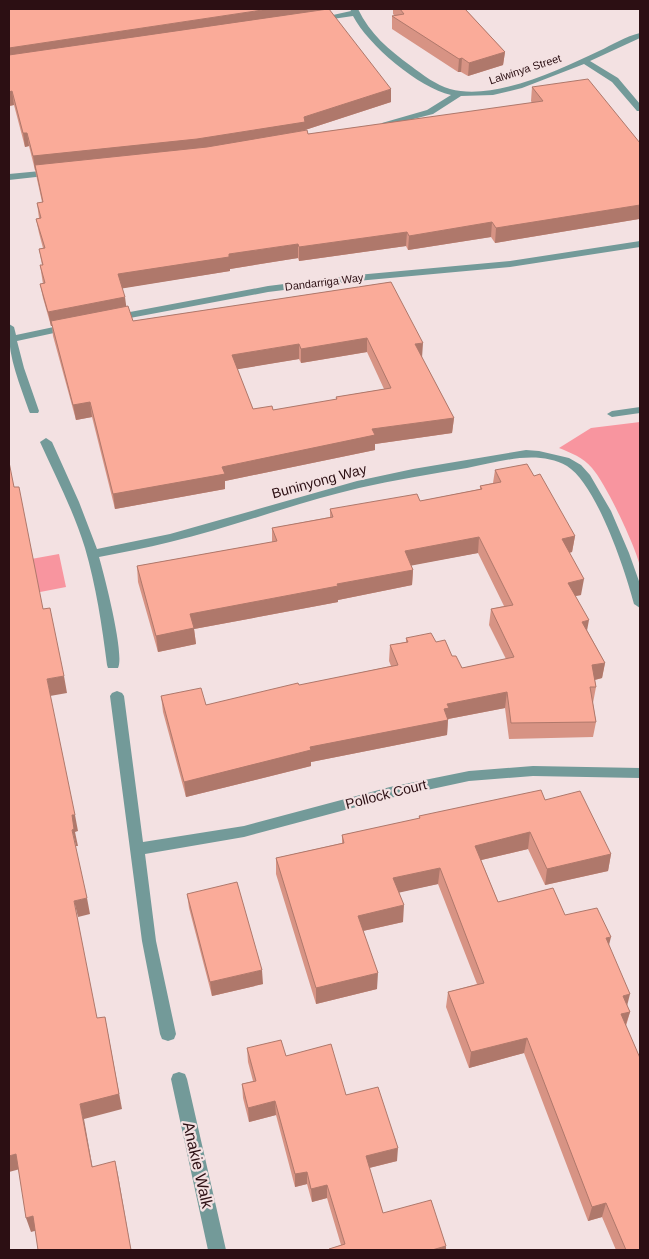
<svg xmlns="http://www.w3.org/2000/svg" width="649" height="1259" viewBox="0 0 649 1259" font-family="Helvetica,sans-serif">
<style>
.green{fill:#f8959f}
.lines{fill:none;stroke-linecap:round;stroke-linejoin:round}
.minor{fill:#739a99;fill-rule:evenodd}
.wall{fill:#d79384;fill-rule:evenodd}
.shaded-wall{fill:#af786b}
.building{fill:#faab99;stroke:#af786b;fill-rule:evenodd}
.labels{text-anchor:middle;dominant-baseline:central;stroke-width:4.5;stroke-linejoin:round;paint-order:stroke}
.far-street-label{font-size:11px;fill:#2c0f13;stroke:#f3e1e2}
.street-label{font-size:14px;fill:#2c0f13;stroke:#f3e1e2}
.near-street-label{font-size:16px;fill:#2c0f13;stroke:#f3e1e2}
</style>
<rect width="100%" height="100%" fill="#f3e1e2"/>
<path class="green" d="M640 422V566C635 545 606 484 592 468 583 457 571 453 559 448L591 428Z
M59 554 66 587 9 598V563Z"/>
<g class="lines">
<path class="minor" d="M350 9H358C370 34 389 50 411 66 423 75 436 85 450 89 494 101 559 70 599 51 612 45 626 36 640 33V38L590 61 618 78 640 104V111H637L612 82 584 64 522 88 493 95 461 96 433 114 382 127V123L427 110 451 95C419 88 368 45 353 16L319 21 315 19 351 11Z
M51 170 55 173 54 175 9 180V174Z
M640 241V247L510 267 357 281 268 292 114 321 109 318 114 315 268 286 357 275 510 261Z
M9 324 14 327 16 335 68 324 73 327 68 330 17 341 24 368 39 411 38 413H30L29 411C19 382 7 355 9 324Z
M640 407V413L612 417 607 414 612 411Z
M46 438 52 442 79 502 97 549 170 534 357 481 413 469 526 450 539 451 569 458 581 465 590 475 611 511 629 553 640 584V608L634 604C625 570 597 485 567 466 537 449 498 462 467 468 431 474 395 480 359 488 295 503 233 527 170 542 146 548 123 552 99 557 104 574 125 655 118 668H108L107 665C102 625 96 586 85 548 74 512 56 477 40 442Z
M117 691 122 693 124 696 143 842 244 826 390 787 469 771 533 766 640 768V778L533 776 469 781 390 798 244 837 145 854 156 941 176 1034 174 1039 168 1041 162 1039 160 1034 142 941 110 696 112 693Z
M179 1072 185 1074 187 1079 226 1250H208L171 1079 173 1074Z"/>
</g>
<path class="wall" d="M9 9H323L391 102 305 130 308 134 532 103 531 101 532 87 640 143V220L639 219 495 243 491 237 408 250 406 246 299 261 298 258 230 269V271L122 288 126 307 133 321 391 282 422 358 454 418 452 433 375 444V450L225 481V489L115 509 92 417 76 420 53 336 52 326H51L43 298 40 284H43L40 265H42L39 249 43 248 39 233 36 219 39 218 37 203 42 202 35 170 29 146 25 147 14 105 9 106ZM367 352 384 389 336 397V400L273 410 253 409 237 369 299 359 301 363Z
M393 9H465L505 52 503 65 468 76 461 72H458L392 29V16H395L393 14Z
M495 470 534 476 575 536 572 552 569 553 581 595 575 596 587 630 605 663 602 678 595 680 596 687 593 703 596 722 593 737 509 739 505 708 448 719 447 735 311 762V766L186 797 163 712 161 696 206 705 391 666 389 661 390 645 406 642V638L436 642 452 656 462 668 506 659 489 625 491 609 504 606 478 553 411 565 413 570 412 585 338 600V602L194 629 196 644 158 652 138 582 137 566 272 542V528L330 517V509L420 501 480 489V486L493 483Z
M545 800 611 854 608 871 545 885 528 849 481 860 498 902 565 915 609 946 627 1006 630 1012 626 1026 640 1250H616L602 1217 588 1221 524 1053 469 1068 446 1007 448 992 477 984 438 884 399 892 403 922 363 931 377 989 316 1004 276 874V858L342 843V835L419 819V816Z
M187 894 263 984 212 996 189 908Z
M247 1048 286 1056 346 1095 397 1161 369 1168 383 1213 446 1246V1250H329V1249L341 1245 327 1198 312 1202 307 1184 295 1187 276 1115 249 1122 243 1098 242 1084 253 1081 248 1062Z"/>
<path class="shaded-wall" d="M269 9H323V13L9 61V48Z
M505 52 503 65 468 76 469 63Z
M462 58 461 72H458L459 59Z
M391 89V102L305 130 198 153 35 170 33 156 304 117Z
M12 91 14 105 9 106V92Z
M23 133H27L29 146 25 147Z
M640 205 639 219 495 243 496 228Z
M492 222 491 237 408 250 409 236Z
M407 232 406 246 299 261V247Z
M298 244V258L230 269V271L119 289 118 274 229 254Z
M125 297 127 312 51 321 52 326H51L48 312Z
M367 338V352L301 363V349Z
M423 343 422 358 415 344Z
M299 344V359L233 370 232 355Z
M90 402 92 417 76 420 73 405Z
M454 418 452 433 375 444V450L225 481V489L115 509 113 494 372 429Z
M575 536 572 552 559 555 562 539Z
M479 537 478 553 404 567 405 551Z
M413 570 412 585 338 600V602L194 629 196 644 158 652 156 636 190 614 337 584Z
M584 579 581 595 565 598 568 583Z
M589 620 586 636 582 622Z
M605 663 602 678 590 681 592 665Z
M64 676 67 693 50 696 47 679Z
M507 692 505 708 448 719 447 735 311 762V766L186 797 184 782 444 709 447 704Z
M72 815H75L78 831 75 832 78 846H76L72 830Z
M530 832 528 849 473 862 475 846Z
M611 854 608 871 545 885 547 869Z
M440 868 438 884 393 894V878Z
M87 898 90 914 78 917 74 901Z
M404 905 403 922 358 932V916Z
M611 937 607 953 606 938Z
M262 970 263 984 212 996 210 982Z
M378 973 377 989 316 1004V988Z
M630 994 626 1010 623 996Z
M630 1012 625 1027 621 1014Z
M105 1017 122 1109 84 1119 95 1181 92 1167 80 1104Z
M527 1038 524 1053 469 1068 471 1052Z
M275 1101 276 1115 249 1122 248 1108Z
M398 1148 397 1161 365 1169 366 1156Z
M16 1154 20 1169 9 1172V1156Z
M115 1161 118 1175 131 1250Z
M307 1172V1184L295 1187V1174Z
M327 1185V1198L312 1202 311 1189Z
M606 1203 602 1217 588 1221 592 1207Z
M33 1216 38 1230 31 1232 26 1218Z
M446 1246V1250H432Z"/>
<path class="building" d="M9 9H269L9 48Z
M328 9H329L391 89 304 117 305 122 197 139 33 156 27 133H23L12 91 9 92V55Z
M400 9H465L505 52 469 63 462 58 459 59 392 16 404 14Z
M588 79 640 143V205L496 228 492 222 409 236 407 232 299 247 298 244 229 254V257L118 274 125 297 48 312 40 284 45 283 40 265H43L39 249 45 248 36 219 41 218 37 203 43 202 35 165 207 147 307 130 308 134 543 101 532 87Z
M391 282 423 343 415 344 454 418 372 429 375 435 222 467 225 474 113 494 90 402 73 405 51 321 128 306 133 321ZM367 338 391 388 336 397 337 399 273 410 272 406 253 409 232 355 299 344 301 349Z
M9 462 14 487H19L43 609 50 608 64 676 47 679 75 815H72L74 829 72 830 87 898 74 901 97 1018 105 1017 119 1094 80 1104 92 1167 115 1161 131 1250H38L33 1216 26 1218 16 1154 9 1156Z
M527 464 534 476 540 474 575 536 562 539 584 579 568 583 589 620 582 622 605 663 592 665 596 687H590L596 722 511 723 507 692 447 704 449 708 444 709 448 720 310 747 311 750 184 782 161 696 201 688 206 705 298 683 299 685 398 665 390 645 408 642 406 638 431 633 436 642 445 640 452 656H456L462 668 514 657 491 609 513 605 479 537 405 551 413 570 337 584 338 586 190 614 194 628 156 636 137 566 277 541 272 528 333 517 330 509 417 494 420 501 482 489 480 486 501 482 495 470Z
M541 790 545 800 580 791 611 854 547 869 530 832 475 846 498 902 553 888 565 915 597 908 611 937 606 938 630 994 623 996 630 1012 621 1014 640 1058V1250H626L606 1203 592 1207 527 1038 471 1052 448 992 484 983 440 868 393 878 404 905 358 916 378 973 316 988 276 858 344 843 342 835 420 818 419 816Z
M237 882 262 970 210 982 187 894Z
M281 1040 286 1056 331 1044 346 1095 378 1087 398 1148 366 1156 383 1213 431 1200 446 1246 432 1250H329V1249L345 1244 327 1185 311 1189 307 1172 295 1174 275 1101 248 1108 242 1084 256 1081 247 1048Z"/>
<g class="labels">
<g class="far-street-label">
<text transform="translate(525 69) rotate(-18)">Lalwinya Street</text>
<text transform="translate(324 282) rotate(-7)">Dandarriga Way</text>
</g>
<g class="street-label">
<text transform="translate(319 481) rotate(-15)">Buninyong Way</text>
<text transform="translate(386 794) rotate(-14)">Pollock Court</text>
</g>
<g class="near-street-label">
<text transform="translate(198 1165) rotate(77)">Anakie Walk</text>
</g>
</g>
<rect width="649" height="1259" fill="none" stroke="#2c0f13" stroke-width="20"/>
</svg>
